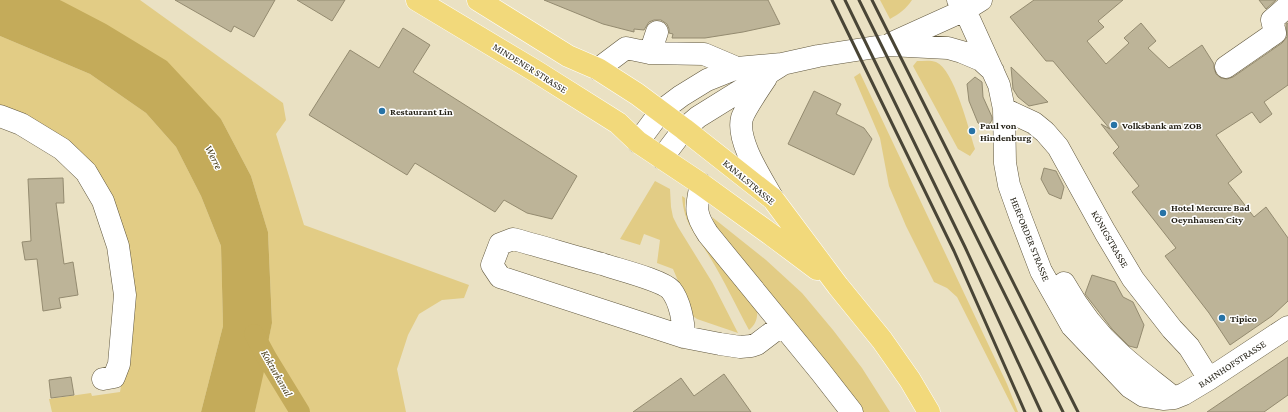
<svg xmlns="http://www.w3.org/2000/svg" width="1288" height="412" viewBox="0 0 1288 412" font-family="'Crimson Pro',serif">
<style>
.green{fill:#e2cc85}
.water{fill:#c4ab5a}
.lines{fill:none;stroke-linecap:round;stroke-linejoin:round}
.canal{stroke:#c4ab5a;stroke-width:20}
.building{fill:#bdb498;stroke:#948b70}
.minor-casing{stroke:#60573e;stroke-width:23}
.major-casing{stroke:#fff;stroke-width:23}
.minor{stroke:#fff;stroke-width:22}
.major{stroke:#f2d97b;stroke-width:22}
.rail{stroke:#494536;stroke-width:3}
.poi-dot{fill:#2773a6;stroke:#fff;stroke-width:1.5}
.labels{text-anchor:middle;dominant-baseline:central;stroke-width:3;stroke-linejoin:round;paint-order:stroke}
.street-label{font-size:10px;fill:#221f14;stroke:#fff}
.poi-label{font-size:10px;font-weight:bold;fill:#221f14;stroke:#fff;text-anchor:start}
.water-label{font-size:11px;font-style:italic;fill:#4c411e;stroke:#fff}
</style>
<rect width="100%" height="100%" fill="#eae1c3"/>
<path class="green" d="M60 0H140L283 103 286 120 276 134 304 225 469 285 464 298 442 300 419 314 408 335 397 369 406 412H255L272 322 268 232 251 176 221 119Z
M880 0H912C906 9 899 14 890 19Z
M0 36 90 74 146 113 176 147 201 196 221 246 223 326 201 412H52L49 399 91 393 92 396 120 392 125 364 109 200 0 108Z
M917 61C923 61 931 60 936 62 954 69 969 130 975 149L970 156 958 149 913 66Z
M860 73 1007 384 1018 412H1015L957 297 947 288 934 282 906 226 889 186 880 138 854 77Z
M655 181 670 189 671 207 673 217 678 227 712 282 738 333 697 319 693 316 673 269 657 263 660 240 644 234 640 245 620 239Z
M682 196 685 198V208L688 217 757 310C758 319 755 325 749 330 736 306 725 282 711 259 697 235 684 226 682 196Z
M712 217 766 260 802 293 833 330 862 368 890 412H862L716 228Z"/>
<path class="water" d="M0 0H60L106 24 167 61 221 119 251 176 268 232 272 323 266 353 267 358 255 412H201L223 326 221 246 201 196 176 147 146 113 90 74 0 36Z"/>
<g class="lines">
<path class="canal" d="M254 334 267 358 300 412"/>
</g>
<path class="building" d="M175 0H275L254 37 234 26 231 32Z
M297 0H345L332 21Z
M544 0H768L780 24 743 32 705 38H672L673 34 669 33V29L667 24 661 20H654L649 22 644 30 634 29V32L603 24Z
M1034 0H1123L1098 21 1104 27 1087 41 1106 64 1129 43 1124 38 1141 23 1156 41 1148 48 1169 68 1202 45 1214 64V68L1216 74 1221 78 1227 79 1233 77 1282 43 1287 37 1286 24 1288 23V85L1264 102 1272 114 1260 123 1252 112 1216 135 1242 172 1228 183 1254 217 1266 207 1288 238V301L1272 316 1230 345 1209 313 1165 256 1176 248 1132 192 1139 186 1113 153 1119 147 1101 124 1110 129 1053 61H1046L1010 17Z
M1259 0H1276L1266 9Z
M403 28 430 45 413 72 577 176 552 219 527 213 504 200 495 212 415 163 407 175 309 115 350 50 379 68Z
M1011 67 1031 86 1048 102 1029 106 1018 97 1013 89Z
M975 77 982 82 983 97 992 117V120L987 128 978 123 969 101 967 84Z
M814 91 841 104 836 114 864 128 872 139 854 175 788 144Z
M1044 168 1056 171 1064 187 1061 199 1049 194 1041 179Z
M63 178 64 203H56L64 264 73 262 78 295 59 298 61 308 43 311 37 259 25 260 22 242 31 241 28 179Z
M1092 275 1115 282 1123 297 1133 302 1144 325 1137 348 1129 346 1112 329 1085 294Z
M1288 357V395L1264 412H1207Z
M724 374 751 412H633L681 378 694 396Z
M71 377 74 395 51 398 49 380Z"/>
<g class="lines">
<g class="minor-casing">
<path id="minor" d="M958 0 965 10 999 85 1004 109 1005 163 1009 185 1020 216 1041 271 1072 326 1130 387 1144 396 1163 399 1174 398 1184 394 1209 379 1288 327
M892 43 965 10 981 0
M650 53 657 32
M1226 67 1275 33 1272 20 1288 6
M598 69 626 48 650 53 704 54 737 68
M766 78C760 87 745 109 742 118 736 141 762 179 773 199
M1004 109 1034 123 1045 132 1058 147 1105 232 1133 279 1172 329 1189 347 1209 379
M0 116 21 124 62 149 86 172 103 201 118 246 125 295 119 364 114 377 103 379
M638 142 661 111 681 96 707 80 737 68 782 64 818 56 889 45 948 48 962 52 981 60 993 71
M662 158 684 129 698 117 780 66
M701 184C696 208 694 213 708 234L820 371 852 412
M1064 283C1078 308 1097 333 1119 353 1136 369 1156 383 1174 398
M684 337C684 323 680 301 671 290 662 280 616 269 602 264 572 256 543 247 513 239L500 244 492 265 500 277 684 337 720 344 740 347 751 346 757 344 782 325"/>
</g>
<g class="major-casing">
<path id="major" d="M417 0 537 72 618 123 638 142 701 184 773 236 817 269
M478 0 568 56 598 69 637 94 684 129 773 199 838 286 882 340 910 380 929 412"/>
</g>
<use href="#minor" class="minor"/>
<use href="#major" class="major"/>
<path class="rail" d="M832 0 954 251 1025 412
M845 0 965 247 1041 412
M859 0 1063 412
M872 0 1078 412"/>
</g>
<g class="poi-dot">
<circle cx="382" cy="111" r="4"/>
<circle cx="1114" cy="125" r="4"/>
<circle cx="972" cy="131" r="4"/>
<circle cx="1163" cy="213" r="4"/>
<circle cx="1222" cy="318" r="4"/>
</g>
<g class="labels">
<g class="street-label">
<text transform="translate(530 68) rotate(32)">MINDENER STRASSE</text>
<text transform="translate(749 182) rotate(40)">KANALSTRASSE</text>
<text transform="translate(1030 239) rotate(68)">HERFORDER STRASSE</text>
<text transform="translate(1110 239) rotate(60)">KÖNIGSTRASSE</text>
<text transform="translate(1232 364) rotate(-33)">BAHNHOFSTRASSE</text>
</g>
<g class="poi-label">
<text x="390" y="111">Restaurant Lin</text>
<text x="980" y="125">Paul von<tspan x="980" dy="12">Hindenburg</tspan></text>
<text x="1122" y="125">Volksbank am ZOB</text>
<text x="1171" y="207">Hotel Mercure Bad<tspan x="1171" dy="12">Oeynhausen City</tspan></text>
<text x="1230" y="318">Tipico</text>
</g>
<g class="water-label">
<text transform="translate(214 157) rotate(63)">Werre</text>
<text transform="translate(277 373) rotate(60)">Kokturkanal</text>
</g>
</g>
</svg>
